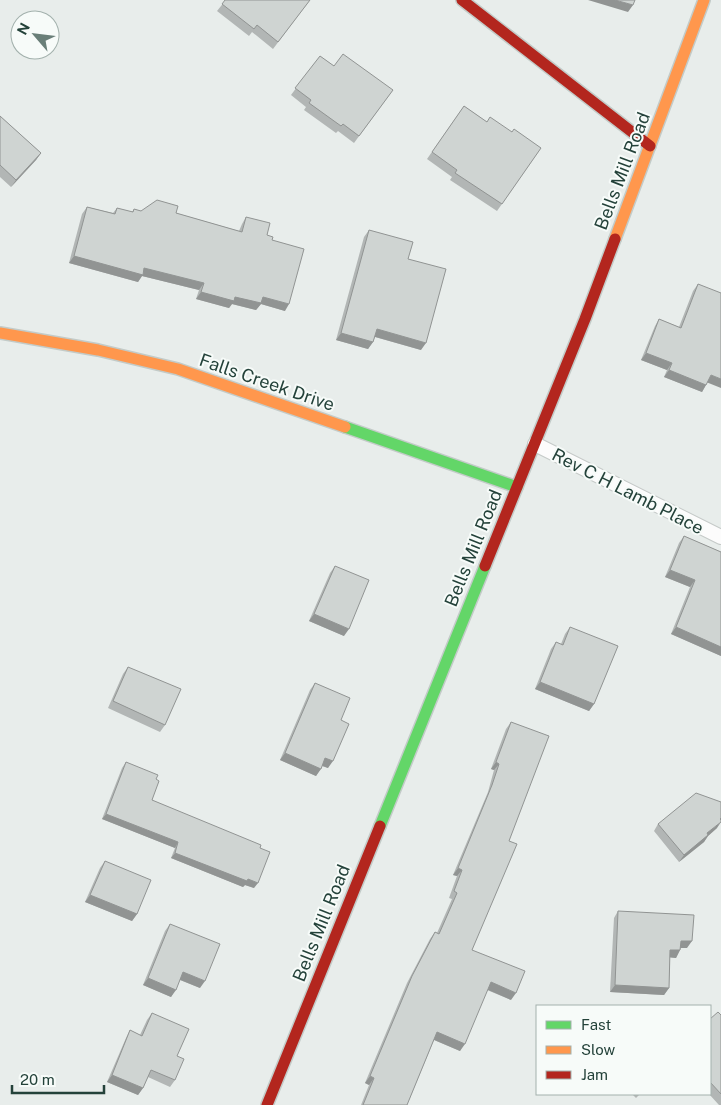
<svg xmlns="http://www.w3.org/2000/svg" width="721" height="1105" viewBox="0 0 721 1105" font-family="'Public Sans',sans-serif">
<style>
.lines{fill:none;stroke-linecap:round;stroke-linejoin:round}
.lane-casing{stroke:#c5cac8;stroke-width:16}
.fast-casing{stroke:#c3cbc8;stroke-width:14}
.slow-casing{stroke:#c3cbc8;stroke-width:14}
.jam-casing{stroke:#c3cbc8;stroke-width:14}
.lane{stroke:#fcfcfc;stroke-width:14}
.fast{stroke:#63d668;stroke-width:11}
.slow{stroke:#ff974d;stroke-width:11}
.jam{stroke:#b3261e;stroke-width:11}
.wall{fill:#b2b6b5}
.shaded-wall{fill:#919493}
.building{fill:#cfd4d2;stroke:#919493}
.labels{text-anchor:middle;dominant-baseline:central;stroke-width:4;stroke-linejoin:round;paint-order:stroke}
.street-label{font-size:18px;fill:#24423a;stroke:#f7fbf9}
</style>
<rect width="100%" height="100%" fill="#e8edeb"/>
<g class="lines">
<g class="lane-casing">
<path id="lane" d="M535 444 721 537"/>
</g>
<g class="fast-casing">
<path id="fast" d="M345 427 517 487
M380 826 485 566"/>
</g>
<g class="slow-casing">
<path id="slow" d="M615 239 704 0
M0 333 98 350 178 369 345 427"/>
</g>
<g class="jam-casing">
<path id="jam" d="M462 0 650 146
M485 566 585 319 615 239
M267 1105 380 826"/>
</g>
<use href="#lane" class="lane"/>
<use href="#fast" class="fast"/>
<use href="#slow" class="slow"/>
<use href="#jam" class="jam"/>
</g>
<path class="wall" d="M224 0H310L273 49 252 32 249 36 217 11 225 1Z
M320 56 334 66 393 90 354 143 338 131 336 133 304 110 306 107 291 95Z
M464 106 487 122 512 132 541 148 497 211 450 180 452 177 427 159Z
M0 116 41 153 36 160 11 187 0 177Z
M87 207 113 213 117 208 132 212 134 209 141 211 176 213 239 231 242 224 246 217 272 240 285 311 261 304 256 310 232 304 229 308 196 299 199 290 142 276 138 282 69 263 82 214Z
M369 230 408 259 421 350 375 337 373 342 368 349 336 340 364 237Z
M698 284 707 383 702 392 664 377 667 370 641 360 655 326 659 319 679 327 693 291Z
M684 536 721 552V656L671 634 690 587 665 577 679 543Z
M335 566 344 636 309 621 330 573Z
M570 627 594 704 589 711 535 689 551 649 556 642 561 644 565 634Z
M128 667 165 725 160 732 108 708 123 674Z
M315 683 341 720 328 768 322 766 316 776 280 760 310 690Z
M511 722 509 841 472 950 511 1000 487 990 460 1051 434 1040 407 1105H361L369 1085 365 1083 407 983 430 939 435 932 437 933 452 899 449 898 457 876 453 875 488 792 494 770 491 769 506 729Z
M126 762 156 779 152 800 260 848 254 888 245 885 243 887 171 858 175 848 102 819 122 768Z
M658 824 717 828 708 836 704 842 679 862 654 831Z
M105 861 137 914 132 921 85 902 100 868Z
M618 911 687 948H681L676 958 670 957 669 988 664 995 610 992 614 918Z
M170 924 200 988 180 980 171 997 143 985 165 931Z
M152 1013 177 1056 175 1080 170 1087 148 1077 143 1088 138 1095 107 1082 126 1038 130 1030 140 1035 147 1020Z
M721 1015V1105H719L709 1094 710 1019Z
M632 1094H640L636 1098Z"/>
<path class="shaded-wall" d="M588 0H615L633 5 628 12Z
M41 153 36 160 11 187 16 180Z
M74 256 144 268 204 283 199 290 142 276 138 282 69 263Z
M201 292 235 297H263L289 304 285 311 261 304 256 310 232 304 229 308 196 299Z
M377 329 426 343 421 350 372 336Z
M341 333 373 342 368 349 336 340Z
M646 353 672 363 667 370 641 360Z
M669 370 706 385 702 392 664 377Z
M711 375 721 379V388L706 382Z
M670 570 695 580 690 587 665 577Z
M314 614 349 629 344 636 309 621Z
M676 627 721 647V656L671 634Z
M540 682 594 704 589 711 535 689Z
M285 753 321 769 316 776 280 760Z
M325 758 333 761 328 768 320 765Z
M496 762 499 764 494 770 491 769Z
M106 814 178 842 175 848 102 819Z
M721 822 717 828 708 836 704 842 679 862 684 855 707 833Z
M175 853 248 879 258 883 254 888 245 885 243 887 171 858Z
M458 868 462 870 457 876 453 875Z
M90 895 137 914 132 921 85 902Z
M681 941H692L687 948H676Z
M670 950H680L676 958 665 957Z
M183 972 205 981 200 988 178 979Z
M148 978 176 990 171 997 143 985Z
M491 982 516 993 511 1000 486 989Z
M615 985 669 988 664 995 610 992Z
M437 1032 465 1044 460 1051 432 1039Z
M112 1075 143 1088 138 1095 107 1082Z
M370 1076 374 1078 369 1085 365 1083Z"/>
<path class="building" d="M225 0H310L278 42 257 25 254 29 222 4Z
M615 0H635L633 5Z
M343 54 393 90 359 136 343 124 341 126 309 103 311 100 295 88 320 56 334 66Z
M464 106 487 122 490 117 512 132 514 129 541 148 502 204 455 173 457 170 432 152Z
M0 116 41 153 16 180 0 165Z
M157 200 178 206 176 213 242 232 246 217 270 223 267 235 273 237 272 240 304 249 289 304 263 297 261 303 235 297 234 301 201 292 204 283 144 268 143 275 74 256 87 207 115 214 117 208 133 212 134 209 141 211Z
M369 230 413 242 408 259 446 269 426 343 377 329 373 342 341 333Z
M698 284 721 293V379L711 375 706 385 669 370 672 363 646 353 659 319 681 328Z
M684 536 721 552V647L676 627 695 580 670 570Z
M335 566 369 580 349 629 314 614Z
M570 627 618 646 594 704 540 682 556 642 563 645Z
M128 667 181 689 165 725 113 701Z
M315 683 350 698 341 720 349 724 333 761 325 758 321 769 285 753Z
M511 722 549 736 509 841 517 844 472 950 525 971 516 993 491 982 465 1044 437 1032 407 1105H363L374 1078 370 1076 412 976 435 932 439 934 457 893 454 891 462 870 458 868 492 785 499 764 496 762Z
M126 762 158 775 156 779 159 781 152 800 261 845 260 848 270 852 258 883 248 879 247 881 175 853 178 842 106 814Z
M696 793 721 802V818L720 819 721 820V822L707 833 708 835 684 855 658 824Z
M105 861 151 880 137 914 90 895Z
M618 911 694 915 692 941H681L680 950H670L669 988 615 985Z
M170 924 220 944 205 981 183 972 176 990 148 978Z
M718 1012 721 1015V1094L710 1082V1019Z
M152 1013 189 1029 177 1056 184 1059 175 1080 151 1070 143 1088 112 1075 130 1030 142 1036Z"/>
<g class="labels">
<g class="street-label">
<text transform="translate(622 171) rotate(-69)">Bells Mill Road</text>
<text transform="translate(267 382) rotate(19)">Falls Creek Drive</text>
<text transform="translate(628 491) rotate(27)">Rev C H Lamb Place</text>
<text transform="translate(473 548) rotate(-68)">Bells Mill Road</text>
<text transform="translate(321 923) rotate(-68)">Bells Mill Road</text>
</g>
</g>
<rect x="536" y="1005" width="175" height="90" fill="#f7fbf9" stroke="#a3b1ad"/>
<rect x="546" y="1021" width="25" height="8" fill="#63d668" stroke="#a3b1ad"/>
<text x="581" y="1030" font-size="15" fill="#24423a">Fast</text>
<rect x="546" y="1046" width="25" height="8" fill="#ff974d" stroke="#a3b1ad"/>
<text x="581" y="1055" font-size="15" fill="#24423a">Slow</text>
<rect x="546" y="1071" width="25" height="8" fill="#b3261e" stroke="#a3b1ad"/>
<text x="581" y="1080" font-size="15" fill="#24423a">Jam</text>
<g transform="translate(35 35) rotate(298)"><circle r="24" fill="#f7fbf9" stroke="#a3b1ad"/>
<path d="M0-4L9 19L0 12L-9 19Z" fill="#697e78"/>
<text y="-8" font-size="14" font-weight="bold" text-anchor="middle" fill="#24423a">N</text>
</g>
<path d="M12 1085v8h92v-8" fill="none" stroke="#24423a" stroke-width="2.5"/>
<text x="20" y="1085" font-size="15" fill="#24423a" stroke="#f7fbf9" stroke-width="4" paint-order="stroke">20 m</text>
</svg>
